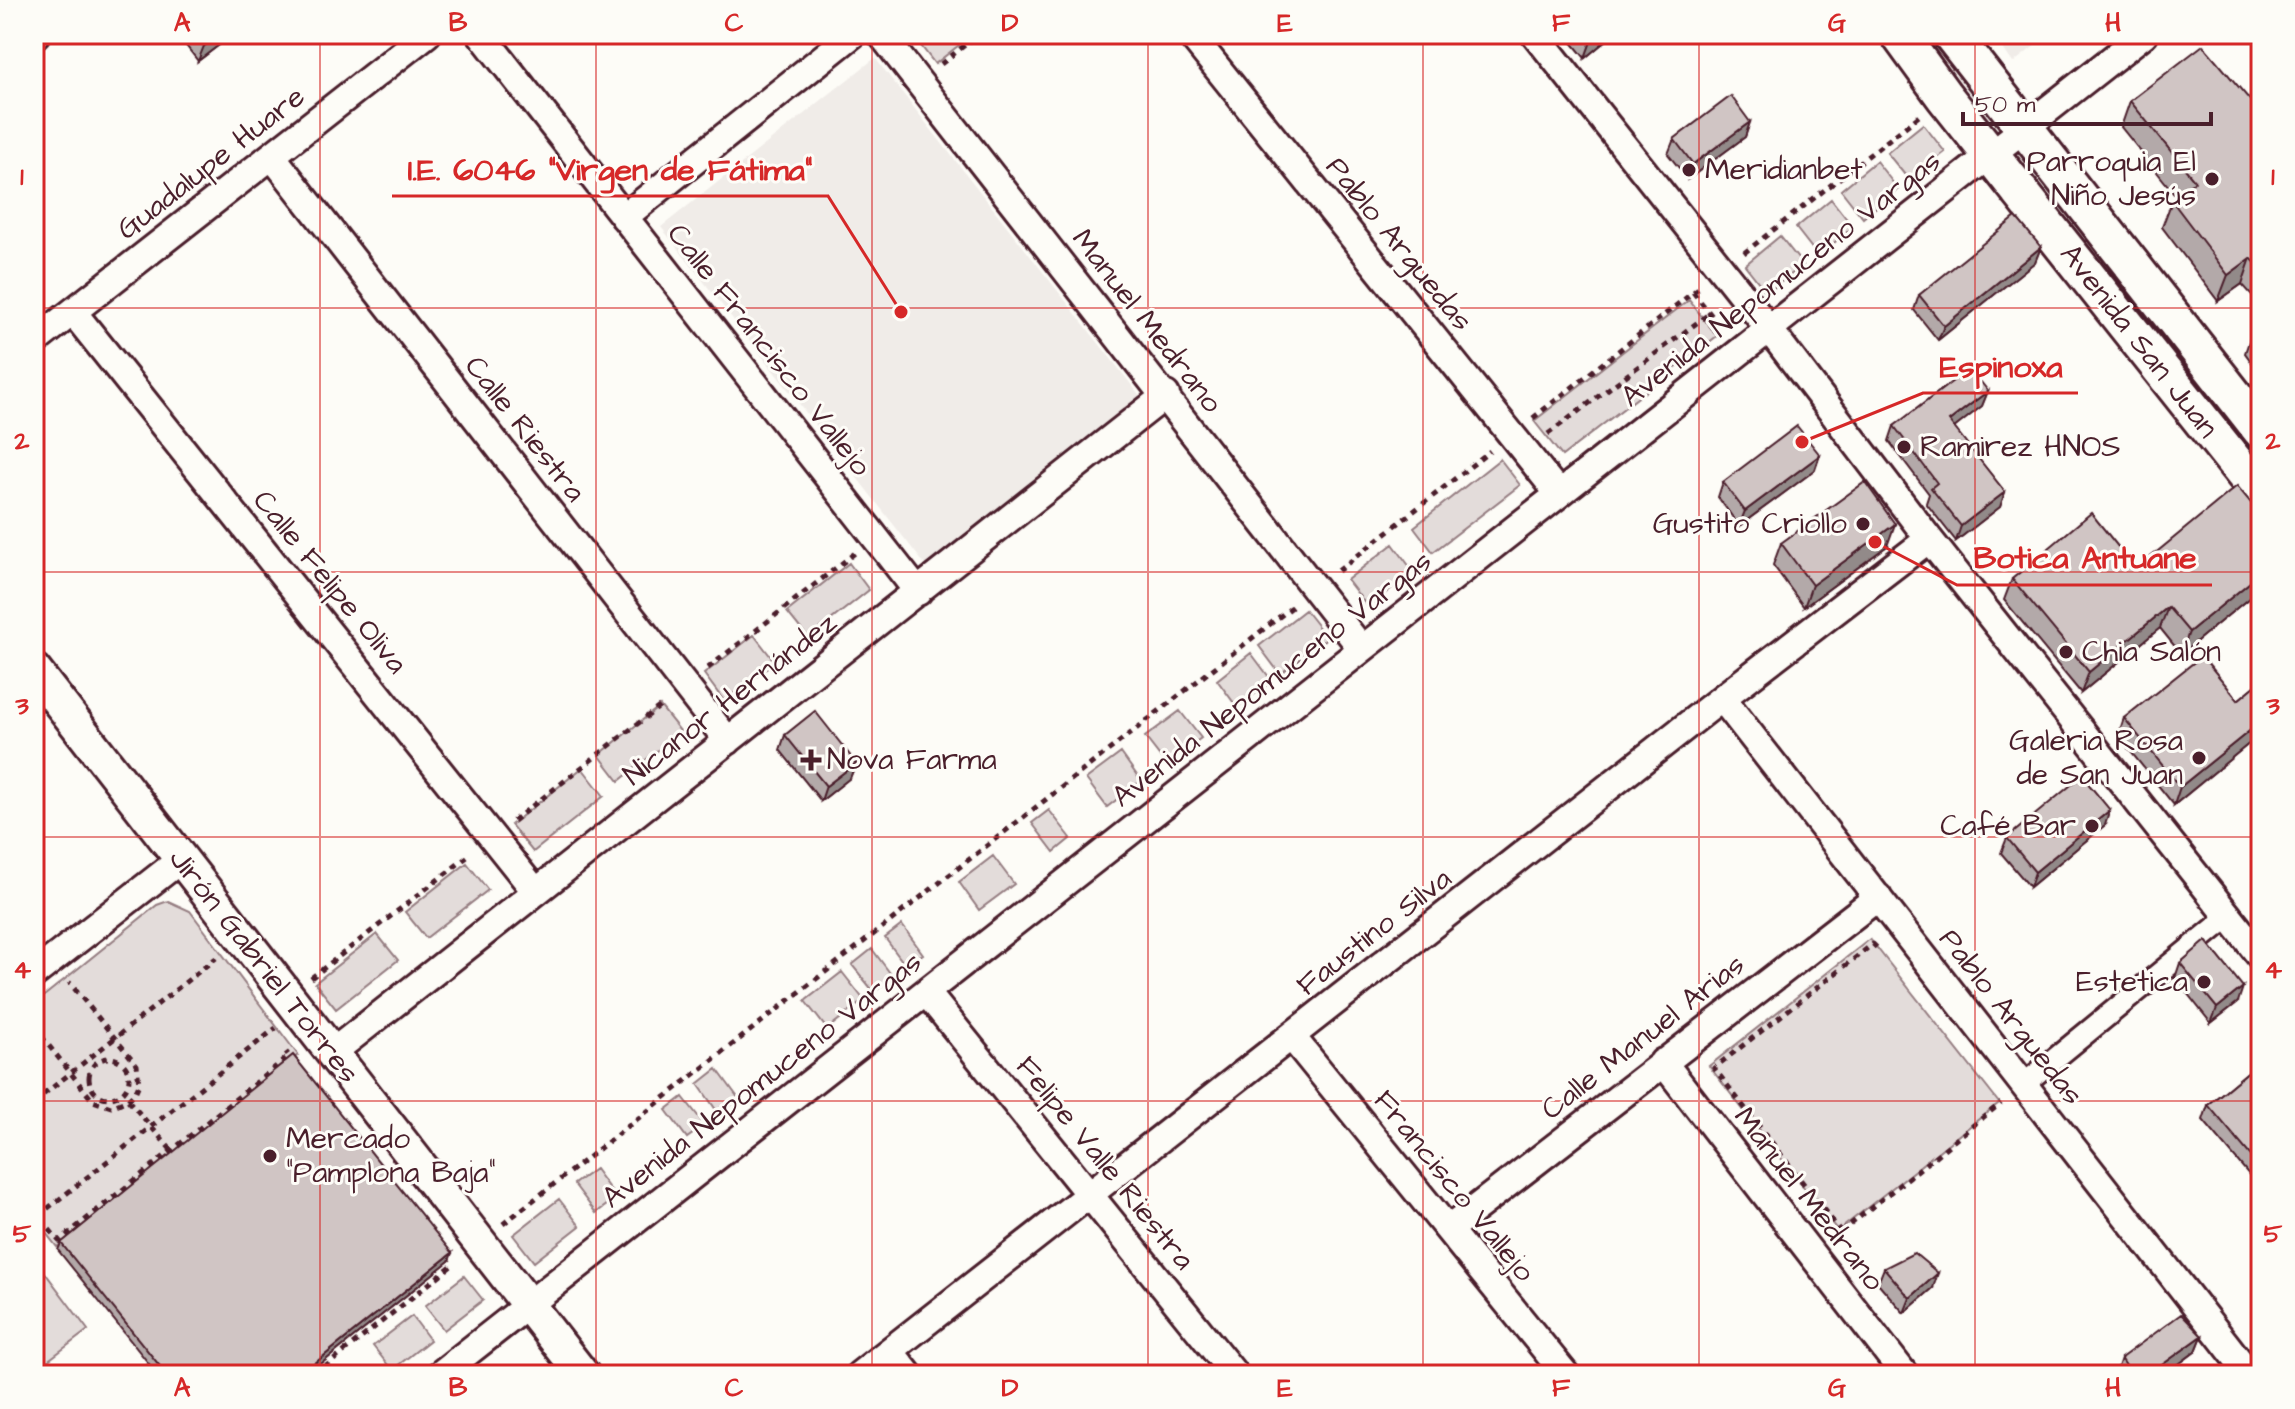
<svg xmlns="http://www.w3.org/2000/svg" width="2295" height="1409" viewBox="0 0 2295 1409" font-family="'Architects Daughter',sans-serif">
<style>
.built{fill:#f0ece8}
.green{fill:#e3dcda;stroke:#967e82;stroke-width:2}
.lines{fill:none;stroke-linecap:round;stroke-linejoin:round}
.pedestrian-casing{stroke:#4a1f2b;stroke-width:26}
.minor-casing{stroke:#4a1f2b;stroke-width:32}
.tertiary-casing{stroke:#4a1f2b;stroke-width:38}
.secondary-casing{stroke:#4a1f2b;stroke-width:42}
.path{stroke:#4a1f2b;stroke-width:5;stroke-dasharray:6 6;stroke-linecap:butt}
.pedestrian{stroke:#fdfcf7;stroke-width:20}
.minor{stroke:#fdfcf7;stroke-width:26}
.tertiary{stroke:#fdfcf7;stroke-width:32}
.secondary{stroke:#fdfcf7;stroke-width:36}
.wall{fill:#b3a9a9;stroke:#4a1f2b;stroke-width:2}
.shaded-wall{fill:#928a89;stroke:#4a1f2b;stroke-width:2}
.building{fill:#d0c5c4;stroke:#4a1f2b;stroke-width:2}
.grid{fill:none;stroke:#d62828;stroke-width:2;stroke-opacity:0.55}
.poi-dot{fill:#4a1f2b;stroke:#fdfcf7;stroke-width:3}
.labels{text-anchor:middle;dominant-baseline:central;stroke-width:6;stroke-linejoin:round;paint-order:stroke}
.poi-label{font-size:30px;fill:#4a1f2b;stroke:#fdfcf7;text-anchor:end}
.street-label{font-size:30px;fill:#4a1f2b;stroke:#fdfcf7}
.leader{fill:none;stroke:#d62828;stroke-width:3}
.callout-dot{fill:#d62828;stroke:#fdfcf7;stroke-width:3}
.callout-label{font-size:32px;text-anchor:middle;font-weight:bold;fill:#d62828;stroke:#fdfcf7;stroke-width:6;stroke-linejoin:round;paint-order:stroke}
.neatline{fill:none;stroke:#d62828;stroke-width:3}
.grid-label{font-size:26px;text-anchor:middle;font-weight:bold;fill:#d62828}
</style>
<rect width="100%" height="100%" fill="#fdfcf7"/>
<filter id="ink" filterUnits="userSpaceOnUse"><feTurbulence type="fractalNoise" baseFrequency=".0125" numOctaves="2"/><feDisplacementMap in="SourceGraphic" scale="16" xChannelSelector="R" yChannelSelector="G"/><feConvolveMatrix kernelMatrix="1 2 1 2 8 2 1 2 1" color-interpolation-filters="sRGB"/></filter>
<g filter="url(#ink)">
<path class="built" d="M1993 34H2050L2013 63Z
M875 58 1141 397 926 566 661 227Z"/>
<path class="green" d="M912 34H973L935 64Z
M1923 124 1945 152 1909 180 1887 153Z
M1876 161 1898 189 1863 218 1841 190Z
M1831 199 1853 227 1818 256 1796 228Z
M1780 236 1803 265 1767 293 1745 265Z
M1689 300 1717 336 1562 456 1534 421Z
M1500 459 1520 485 1433 552 1414 527Z
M1393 544 1413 571 1368 607 1347 580Z
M849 563 869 590 808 638 787 612Z
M1305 610 1327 638 1280 674 1259 646Z
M754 635 775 662 724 701 704 674Z
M1251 653 1272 681 1237 707 1217 680Z
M660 706 681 732 619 781 599 755Z
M1180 711 1201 738 1166 764 1145 737Z
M1121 753 1141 781 1107 807 1086 779Z
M582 768 604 796 533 852 511 825Z
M1049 810 1071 838 1054 852 1032 823Z
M993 856 1014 884 979 910 959 882Z
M467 863 488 890 426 938 405 912Z
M168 901 190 911 298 1055 57 1247 34 1218V1004L157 905Z
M902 925 923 954 906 966 885 938Z
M377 934 398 960 336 1009 315 983Z
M1870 939 1999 1103 1838 1231 1709 1066Z
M872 949 893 977 874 992 852 965Z
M842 972 864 1000 827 1029 805 1001Z
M717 1069 739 1099 719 1114 698 1084Z
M683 1097 705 1125 687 1138 666 1110Z
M595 1169 616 1198 596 1213 574 1184Z
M559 1199 580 1226 534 1262 513 1235Z
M34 1258 88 1330 34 1371Z
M464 1276 483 1300 444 1330 425 1306Z
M412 1316 430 1340 392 1370 373 1346Z"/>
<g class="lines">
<g class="pedestrian-casing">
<path id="pedestrian" d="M2024 1084 2228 917"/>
</g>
<g class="minor-casing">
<path id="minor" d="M481 34 918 592
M881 34 1362 649
M1190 34 1559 494
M1535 34 1769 329 1929 539 2261 957
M34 35 36 34
M272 156 728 741
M624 217 853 34
M73 312 536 892
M34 342 427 34
M1722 698 2250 1375
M34 974 180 860
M926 992 1235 1375
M1292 1037 1566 1375
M333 1052 1166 395
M1663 1062 1905 1375
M1449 1229 1878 897
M890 1351 909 1375
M439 1375 2144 34
M859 1375 1722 698 1929 539"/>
</g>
<g class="tertiary-casing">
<path id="tertiary" d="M34 670 583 1375"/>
</g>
<g class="secondary-casing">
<path id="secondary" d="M1899 34 1944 96 2261 495
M1951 34 2261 430"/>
</g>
<path class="path" d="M941 64 979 34
M1744 253 1919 116
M1693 292 1722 329
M1533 418 1701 286
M1548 434 1710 313
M1338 571 1490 451
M708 668 855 553
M513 821 663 704
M311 978 471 854
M34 1027 93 1101 111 1107 128 1100 135 1093 139 1084 137 1065 69 982
M89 1078a20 20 0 1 1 40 0a20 20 0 1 1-40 0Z
M128 1100 172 1151
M34 1102 216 958
M34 1211 59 1241 289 1056 286 1052
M38 1216 276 1028
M503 1224 1292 607
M1841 1232 1714 1068 1873 944 1877 948
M1841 1232 2001 1103
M315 1375 455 1263"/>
<use href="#pedestrian" class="pedestrian"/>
<use href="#minor" class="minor"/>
<use href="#tertiary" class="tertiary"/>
<use href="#secondary" class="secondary"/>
</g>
<path class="wall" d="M177 34H228L227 39 198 61Z
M1565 34H1614L1585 58Z
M2250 34H2261V48Z
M2130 101 2261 113V305L2242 284 2218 301 2162 227 2172 201 2177 197 2121 127Z
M1750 122 1745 137 1688 179 1668 154 1674 139Z
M2041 247 2035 262 1938 340 1914 310 1919 295Z
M2261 322V375L2245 353 2254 327Z
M1988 391 1982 406 1954 428 2005 492 2000 507 1956 541 1926 503 1929 494 1889 441 1894 426Z
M1815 470 1739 526 1718 497 1723 482Z
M2261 515V588L2181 654 2160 628 2081 693 2004 600 2012 579 2136 569Z
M1781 543 1887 546 1804 607 1773 565Z
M2261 681V755L2251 742 2174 805 2118 736 2124 718 2238 700Z
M785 735 856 763 850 778 821 801 780 750Z
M2105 825 2030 887 2001 853 2007 838Z
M2180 963 2238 1002 2211 1023 2175 978Z
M2261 1061V1178L2256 1183 2203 1120 2208 1105Z
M61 1243 449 1261 307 1375H158L58 1250Z
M1884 1268 1933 1288 1904 1313 1878 1283Z
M2202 1336 2196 1351 2164 1375H2117L2116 1373 2121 1358Z"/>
<path class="shaded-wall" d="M219 34H228L227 39 198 61 204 46Z
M1596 34H1614L1585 58 1593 36Z
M1750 122 1745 137 1688 179 1693 164Z
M2041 247 2035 262 1938 340 1944 326Z
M2251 258 2242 284 2218 301 2228 275Z
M1988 391 1982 406 1944 436 1949 421Z
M1820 455 1815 470 1739 526 1745 511Z
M2005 492 2000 507 1956 541 1961 526Z
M1895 524 1887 546 1804 607 1812 585Z
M2261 573V588L2181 654 2189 632Z
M2168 607 2160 628 2081 693 2089 672Z
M2258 724 2251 742 2174 805 2180 787Z
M856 763 850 778 821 801 826 786Z
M2110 810 2105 825 2030 887 2035 872Z
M2243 987 2238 1002 2211 1023 2217 1008Z
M2261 1168V1178L2256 1183Z
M452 1253 449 1261 307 1375H300Z
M1938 1273 1933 1288 1904 1313 1910 1298Z
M2202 1336 2196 1351 2164 1375H2148Z"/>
<path class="building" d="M194 34H219L204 46Z
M2203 45 2261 113V269L2251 258 2228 275 2172 201 2195 181 2130 101Z
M1731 96 1750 122 1693 164 1674 139Z
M2016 217 2041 247 1944 326 1919 295Z
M2261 322V336L2254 327Z
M1970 368 1988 391 1949 421 2005 492 1961 526 1931 488 1937 483 1894 426Z
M1797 426 1820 455 1745 511 1723 482Z
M1865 482 1895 524 1812 585 1781 543Z
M2237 486 2261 515V573L2189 632 2168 607 2089 672 2012 579 2091 513 2136 569Z
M2202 656 2238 700 2261 681V729L2258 724 2180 787 2124 718Z
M815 711 856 763 826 786 785 735Z
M2082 776 2110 810 2035 872 2007 838Z
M2206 941 2243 987 2217 1008 2180 963Z
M293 1055 452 1253 300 1375H167L61 1243Z
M2261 1061V1168L2208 1105Z
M1914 1253 1938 1273 1910 1298 1884 1268Z
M2181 1314 2202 1336 2148 1375H2132L2121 1358Z"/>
</g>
<path class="grid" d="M320 34V1375M596 34V1375M872 34V1375M1148 34V1375M1423 34V1375M1699 34V1375M1975 34V1375M34 308H2261M34 572H2261M34 837H2261M34 1101H2261"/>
<g class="poi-dot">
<circle cx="1689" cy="170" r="8"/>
<circle cx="2212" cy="179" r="8"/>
<circle cx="1904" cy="447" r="8"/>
<circle cx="1863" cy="524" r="8"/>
<circle cx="2066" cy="652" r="8"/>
<circle cx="2199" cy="758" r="8"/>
<path d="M807 748h8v8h8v8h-8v8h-8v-8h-8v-8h8z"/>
<circle cx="2092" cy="826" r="8"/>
<circle cx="2204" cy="982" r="8"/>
<circle cx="270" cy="1156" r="8"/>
</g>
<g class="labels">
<g class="poi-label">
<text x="2196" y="162">Parroquia El<tspan x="2196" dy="34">Niño Jesús</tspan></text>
<text x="1705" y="170" text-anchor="start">Meridianbet</text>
<text x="1920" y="447" text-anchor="start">Ramirez HNOS</text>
<text x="1847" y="524">Gustito Criollo</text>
<text x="2082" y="652" text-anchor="start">Chia Salón</text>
<text x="2183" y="741">Galeria Rosa<tspan x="2183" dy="34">de San Juan</tspan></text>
<text x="827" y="760" text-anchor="start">Nova Farma</text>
<text x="2076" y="826">Café Bar</text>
<text x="2188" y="982">Estetica</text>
<text x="286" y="1139" text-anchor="start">Mercado<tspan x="286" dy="34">"Pamplona Baja"</tspan></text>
</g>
<g class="street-label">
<text transform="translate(211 163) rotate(-38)">Guadalupe Huare</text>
<text transform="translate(1399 244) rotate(51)">Pablo Arguedas</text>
<text transform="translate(1781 279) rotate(-38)">Avenida Nepomuceno Vargas</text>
<text transform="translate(1147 321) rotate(52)">Manuel Medrano</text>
<text transform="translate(2139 341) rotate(52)">Avenida San Juan</text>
<text transform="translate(769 350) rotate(52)">Calle Francisco Vallejo</text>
<text transform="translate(525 429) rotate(52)">Calle Riestra</text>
<text transform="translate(330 582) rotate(51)">Calle Felipe Oliva</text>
<text transform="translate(1272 679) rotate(-38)">Avenida Nepomuceno Vargas</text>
<text transform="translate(730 699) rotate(-38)">Nicanor Hernández</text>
<text transform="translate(1374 932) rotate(-38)">Faustino Silva</text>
<text transform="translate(264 966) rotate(52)">Jirón Gabriel Torres</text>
<text transform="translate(2011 1017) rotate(52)">Pablo Arguedas</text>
<text transform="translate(1643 1037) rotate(-38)">Calle Manuel Arias</text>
<text transform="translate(762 1080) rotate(-38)">Avenida Nepomuceno Vargas</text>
<text transform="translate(1105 1163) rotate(51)">Felipe Valle Riestra</text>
<text transform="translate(1454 1186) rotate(51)">Francisco Vallejo</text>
<text transform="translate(1809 1199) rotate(52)">Manuel Medrano</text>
</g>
</g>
<path class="leader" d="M901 312L828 196H392M1802 442L1923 393H2078M1875 542L1957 585H2212"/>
<g class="callout-dot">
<circle cx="901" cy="312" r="8"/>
<circle cx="1802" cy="442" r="8"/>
<circle cx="1875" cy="542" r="8"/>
</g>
<g class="callout-label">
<text x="610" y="180">I.E. 6046 "Virgen de Fátima"</text>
<text x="2001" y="377">Espinoxa</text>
<text x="2085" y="568">Botica Antuane</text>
</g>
<rect width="2295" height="1409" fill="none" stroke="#fdfcf7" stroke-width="88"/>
<path d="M1963 112v12h248v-12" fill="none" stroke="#4a1f2b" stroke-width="4"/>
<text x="1975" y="112" font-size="24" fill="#4a1f2b" stroke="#fdfcf7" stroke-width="6" paint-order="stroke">50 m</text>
<rect x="44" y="44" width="2207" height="1321" class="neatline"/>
<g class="grid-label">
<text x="182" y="31">A</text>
<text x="458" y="31">B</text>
<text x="734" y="31">C</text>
<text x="1010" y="31">D</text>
<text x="1285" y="31">E</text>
<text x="1561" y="31">F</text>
<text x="1837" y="31">G</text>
<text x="2113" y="31">H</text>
<text x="22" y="185">1</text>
<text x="2273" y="185">1</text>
<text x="22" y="449">2</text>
<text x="2273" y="449">2</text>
<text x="22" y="714">3</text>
<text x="2273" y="714">3</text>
<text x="22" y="978">4</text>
<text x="2273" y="978">4</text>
<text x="22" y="1242">5</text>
<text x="2273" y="1242">5</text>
<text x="182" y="1396">A</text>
<text x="458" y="1396">B</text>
<text x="734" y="1396">C</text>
<text x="1010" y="1396">D</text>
<text x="1285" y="1396">E</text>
<text x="1561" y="1396">F</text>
<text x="1837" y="1396">G</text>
<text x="2113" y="1396">H</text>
</g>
</svg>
